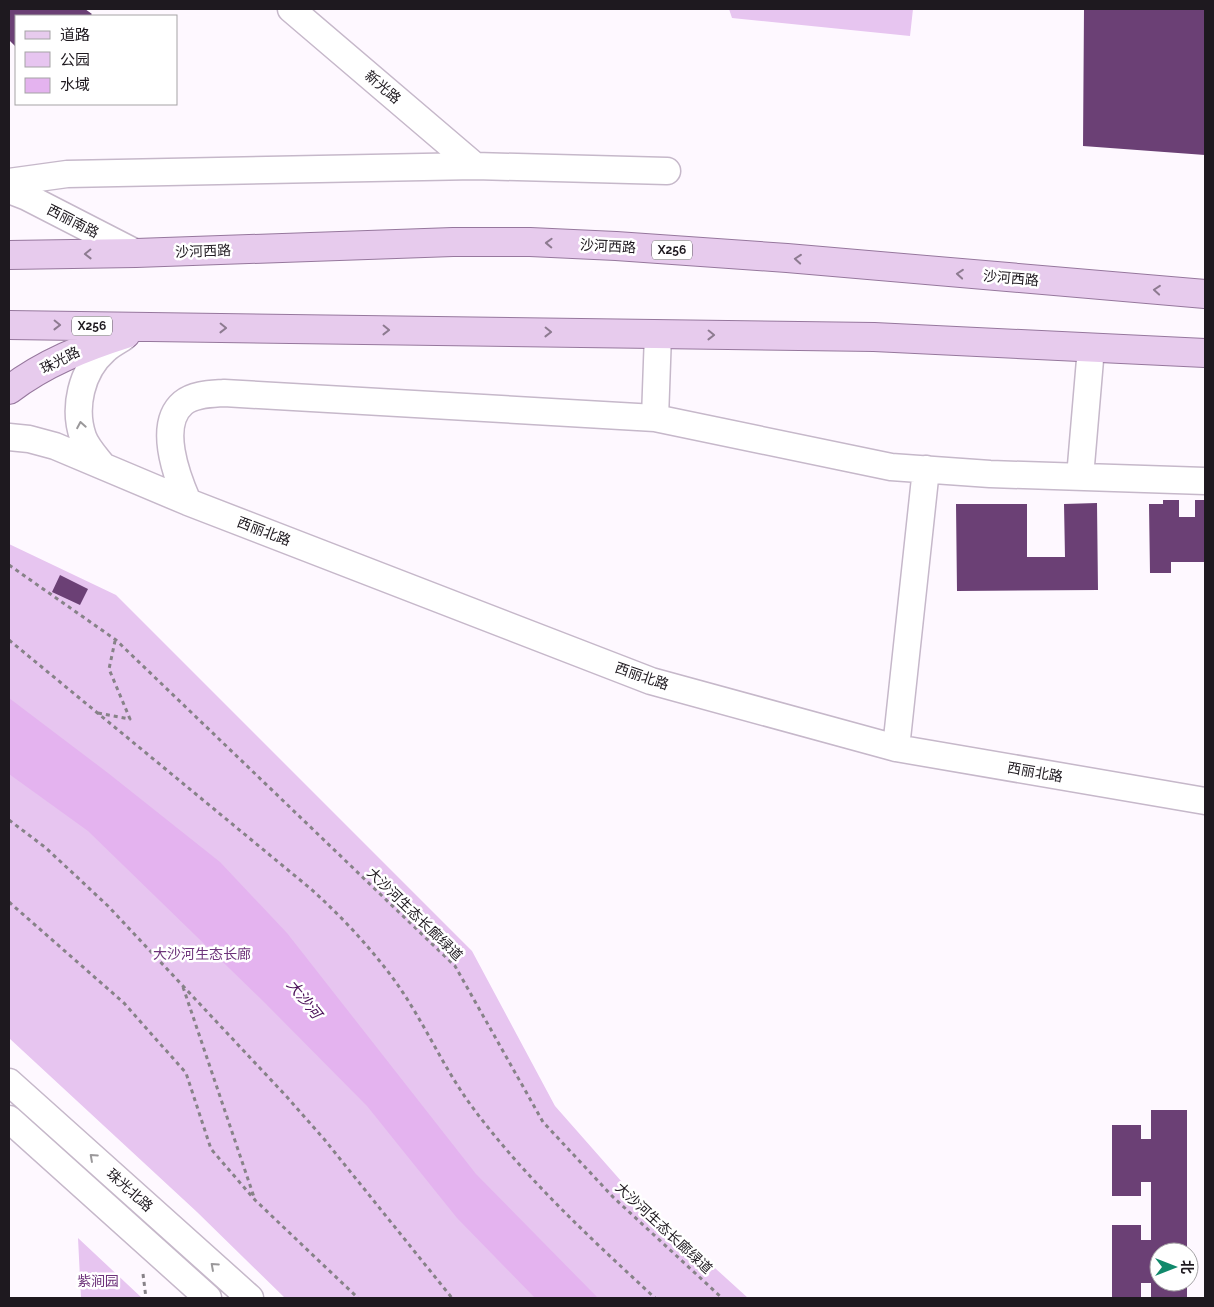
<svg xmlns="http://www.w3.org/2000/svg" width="1214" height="1307" viewBox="0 0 1214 1307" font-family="Raleway,'Noto Sans SC',sans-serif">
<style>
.green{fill:#e7c5f0}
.water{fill:#e4b3ef}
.building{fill:#6b4075}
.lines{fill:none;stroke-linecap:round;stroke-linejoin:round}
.minor-casing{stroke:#c6b8ca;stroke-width:29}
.major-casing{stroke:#96779d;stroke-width:30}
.path{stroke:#878288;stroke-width:3;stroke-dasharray:4 4;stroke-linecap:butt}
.minor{stroke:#fff;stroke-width:26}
.major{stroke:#e7cbed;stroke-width:28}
.oneway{stroke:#8d7b90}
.oneway2{stroke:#9a989a}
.labels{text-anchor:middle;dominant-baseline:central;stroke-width:5;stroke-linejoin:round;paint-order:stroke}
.shield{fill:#fff;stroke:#625e62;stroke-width:1}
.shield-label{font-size:12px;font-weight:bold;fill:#1e191f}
.street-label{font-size:14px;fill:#1e191f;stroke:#fff}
.park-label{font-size:14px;fill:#6d337a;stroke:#fff}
.water-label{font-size:15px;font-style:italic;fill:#4c1159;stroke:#fff}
</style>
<rect width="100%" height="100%" fill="#fef8ff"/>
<path class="green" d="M729 9H913L910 36 732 18Z
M9 544 116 595 472 951 555 1106 629 1190 748 1298H285L197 1212 9 1038Z
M78 1238 142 1298H81Z"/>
<path class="water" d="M9 698 108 773 220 862 287 933 476 1174 598 1298H535L457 1218 367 1106 264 1002 88 831 9 774Z"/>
<path class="building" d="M9 9H85L92 14 90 16H16V47L9 40Z
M1084 9H1205V155L1083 146Z
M1163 500H1179V517H1195V500H1205V562H1171V573H1150L1149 504H1163Z
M1097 503 1098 590 957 591 956 504H1027V557H1065L1064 504Z
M60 575 88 589 80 605 52 592Z
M1151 1110H1187V1252H1159V1282H1187V1298H1151V1283H1141V1297H1112V1225H1141V1240H1151V1182H1141V1196H1112V1125H1141V1139H1151Z"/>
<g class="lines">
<g class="minor-casing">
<path id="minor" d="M291 9 475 166
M9 182 67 174 475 166 667 171
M9 190 27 197 136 253
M655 418 658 334
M9 437 29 439 55 446 188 502 651 681 896 748 1205 801
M103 466C96 457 87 448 83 437 73 408 81 371 105 350 110 345 118 341 124 337
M1080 477 1091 348
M188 502C177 477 157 425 183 403 194 394 211 394 224 393L655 418 891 467 990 474 1205 481
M896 748 926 469
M9 1082 250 1298
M9 1119 208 1298"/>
</g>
<g class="major-casing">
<path id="major" d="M9 255 136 253 453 242H530L616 246 787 258 1205 294
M9 325 874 337 1205 353
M9 390C44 363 85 347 126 334"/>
</g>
<path class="path" d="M9 565 116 640 455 966 543 1122 613 1197 722 1298
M9 640 311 889C342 917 370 947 395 981 423 1020 442 1065 470 1104 523 1176 589 1237 655 1298
M98 713 130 719 109 669 115 641
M9 820 46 848 108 906 287 1097 324 1139 452 1298
M9 902 124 1003 186 1073 211 1149 255 1200 358 1298
M183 987 254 1197
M143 1274 146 1298"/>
<use href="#minor" class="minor"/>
<use href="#major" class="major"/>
</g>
<defs><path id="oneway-chevron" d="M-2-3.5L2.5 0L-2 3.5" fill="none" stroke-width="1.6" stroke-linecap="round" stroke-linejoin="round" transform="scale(1.25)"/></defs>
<g class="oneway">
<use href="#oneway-chevron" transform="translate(549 243) rotate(-178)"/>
<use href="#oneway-chevron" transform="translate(88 254) rotate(179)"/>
<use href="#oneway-chevron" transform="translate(798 259) rotate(-175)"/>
<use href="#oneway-chevron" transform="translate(960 274) rotate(-175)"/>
<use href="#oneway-chevron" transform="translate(1157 290) rotate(-175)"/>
<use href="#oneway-chevron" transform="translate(57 325) rotate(1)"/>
<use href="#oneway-chevron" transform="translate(223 328) rotate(1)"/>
<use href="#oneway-chevron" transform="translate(386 330) rotate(1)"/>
<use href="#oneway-chevron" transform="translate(548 332) rotate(1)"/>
<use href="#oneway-chevron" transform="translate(711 335) rotate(1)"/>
</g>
<g class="oneway2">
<use href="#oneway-chevron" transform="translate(81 425) rotate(-100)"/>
<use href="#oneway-chevron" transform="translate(93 1157) rotate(-138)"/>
<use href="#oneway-chevron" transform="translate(214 1266) rotate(-138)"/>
</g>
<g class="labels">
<g class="shield">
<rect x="652" y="240.5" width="40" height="19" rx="4"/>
<rect x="72" y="316.5" width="40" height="19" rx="4"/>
</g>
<g class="shield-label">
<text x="672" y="250">X256</text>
<text x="92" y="326">X256</text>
</g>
<g class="street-label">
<text transform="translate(383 87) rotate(41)">新光路</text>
<text transform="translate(73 221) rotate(27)">西丽南路</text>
<text transform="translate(608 246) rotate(3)">沙河西路</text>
<text transform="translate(203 251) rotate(-2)">沙河西路</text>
<text transform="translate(1011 278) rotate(5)">沙河西路</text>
<text transform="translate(60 360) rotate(-27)">珠光路</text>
<text transform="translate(264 531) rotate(21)">西丽北路</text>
<text transform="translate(642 676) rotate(19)">西丽北路</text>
<text transform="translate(1035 772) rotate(10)">西丽北路</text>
<text transform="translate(415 914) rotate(44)">大沙河生态长廊绿道</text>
<text transform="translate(130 1190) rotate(42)">珠光北路</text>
<text transform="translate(664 1228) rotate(43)">大沙河生态长廊绿道</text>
</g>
<g class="park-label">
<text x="202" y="954">大沙河生态长廊</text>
<text x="98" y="1281">紫涧园</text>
</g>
<g class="water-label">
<text transform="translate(304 999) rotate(51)">大沙河</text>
</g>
</g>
<rect width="1214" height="1307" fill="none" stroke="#1e191f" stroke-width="20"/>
<rect x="15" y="15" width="162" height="90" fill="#ffffff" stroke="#a5a3a5"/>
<rect x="25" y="31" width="25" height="8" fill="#e7cbed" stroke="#a5a3a5"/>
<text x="60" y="40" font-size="15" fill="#1e191f">道路</text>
<rect x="25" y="52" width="25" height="15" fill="#e7c5f0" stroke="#a5a3a5"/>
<text x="60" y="65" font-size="15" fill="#1e191f">公园</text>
<rect x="25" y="78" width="25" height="15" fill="#e4b3ef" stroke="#a5a3a5"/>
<text x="60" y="90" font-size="15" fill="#1e191f">水域</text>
<g transform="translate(1174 1267) rotate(90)"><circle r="24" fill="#ffffff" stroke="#a5a3a5"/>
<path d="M0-4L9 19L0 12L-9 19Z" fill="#10896b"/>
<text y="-8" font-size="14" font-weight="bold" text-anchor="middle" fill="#1e191f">北</text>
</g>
</svg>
